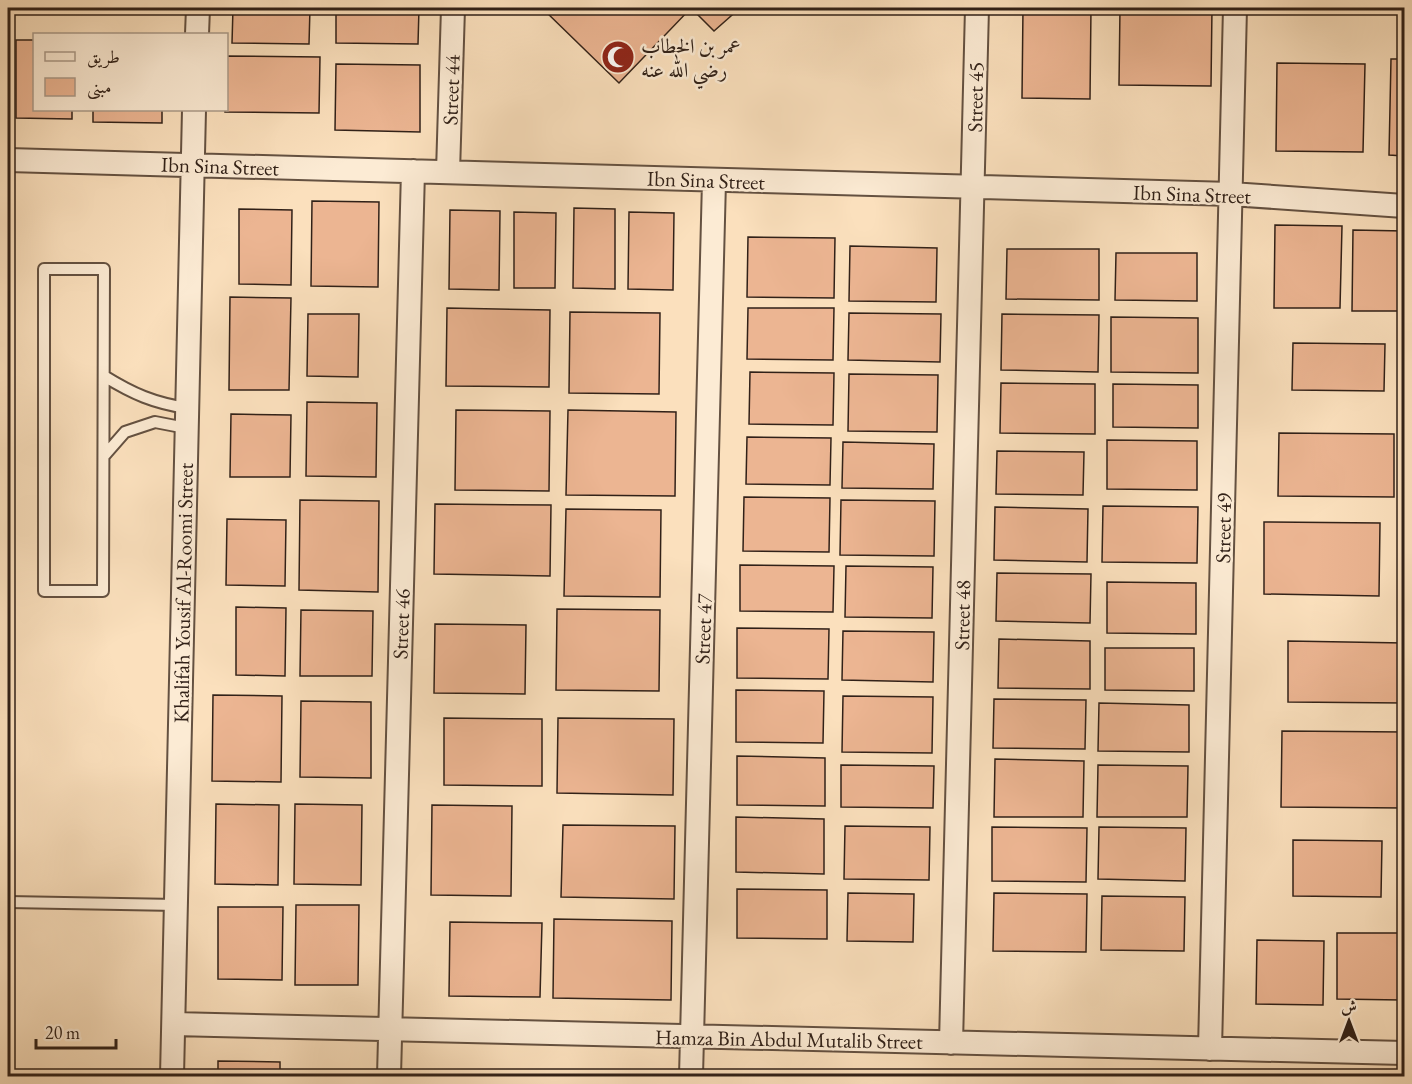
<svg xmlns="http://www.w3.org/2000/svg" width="1412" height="1084" viewBox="0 0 1412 1084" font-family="'EB Garamond',Amiri,serif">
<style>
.building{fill:#ecb592;stroke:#312118;stroke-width:1.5}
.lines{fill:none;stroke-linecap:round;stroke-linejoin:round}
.lane-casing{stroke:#645141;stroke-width:14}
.street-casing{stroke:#645141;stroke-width:26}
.lane{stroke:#fcebd4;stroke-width:10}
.street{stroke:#fcebd4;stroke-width:22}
.labels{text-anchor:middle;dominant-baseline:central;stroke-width:5;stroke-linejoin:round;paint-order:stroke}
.poi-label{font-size:21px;fill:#312118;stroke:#fcebd4;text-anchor:start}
.street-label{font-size:21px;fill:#312118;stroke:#fcebd4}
</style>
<rect width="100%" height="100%" fill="#fbe0bd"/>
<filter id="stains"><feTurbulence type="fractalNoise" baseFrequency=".00333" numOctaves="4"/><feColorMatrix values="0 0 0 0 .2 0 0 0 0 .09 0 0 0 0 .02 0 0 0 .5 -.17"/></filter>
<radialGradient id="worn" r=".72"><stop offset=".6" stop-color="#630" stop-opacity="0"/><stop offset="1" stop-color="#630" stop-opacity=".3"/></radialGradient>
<path class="building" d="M233 8H310L309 44 232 43Z
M336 8H419L418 44 336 43Z
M542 8H740L714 31 691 8 619 83Z
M1023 8H1091L1090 99 1022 98Z
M1120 8H1212L1211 86 1119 85Z
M16 40H34V110H72V119L16 118Z
M226 56 320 57 319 113 225 112Z
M1391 59H1404V156L1389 155Z
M1277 63 1365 64 1363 152 1276 151Z
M336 64 420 65V132L335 130Z
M93 110H162V123L93 122Z
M312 201 379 202 378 287 311 286Z
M574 208 615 209V289L573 288Z
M239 209 292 210 291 285 239 284Z
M450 210 500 211 499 290 449 289Z
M514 212 556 213 555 288H514Z
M629 212 674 213 673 290 628 289Z
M1275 225 1342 226 1340 308H1274Z
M1353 230 1404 231V311H1352Z
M748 237 835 238 834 298 747 297Z
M850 246 937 248 936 302 849 301Z
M1007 249H1099V300L1006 299Z
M1116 253H1197V301L1115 300Z
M230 297 291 298 289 390H229Z
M447 308 550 310 549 387 446 386Z
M748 308H834L833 360 747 359Z
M570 312 660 313 659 394 569 393Z
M849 313 941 314 940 362 848 360Z
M308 314H359L358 377 307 376Z
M1002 314 1099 315 1098 372 1001 370Z
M1111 317 1198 318V373L1111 372Z
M1293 343 1385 344 1384 391 1292 390Z
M750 372 834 373 833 425 749 424Z
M849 374 938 375 937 432 848 431Z
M1001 383 1095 384V434L1000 433Z
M1113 384 1198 385V428L1113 427Z
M307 402 377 403 376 477 306 476Z
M456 410 550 411 549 491 455 490Z
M568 410 676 412 675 496 566 495Z
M231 414 291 415 290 477H230Z
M1279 433 1394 434V497L1278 496Z
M747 437 831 438 830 485 746 484Z
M1107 440 1197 441V490L1107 489Z
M843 442 934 444 933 489 842 488Z
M997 451 1084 452 1083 495 996 494Z
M744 497 830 498 829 552 743 551Z
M300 500 379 501 378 592 299 590Z
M841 500 935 501 934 556 840 555Z
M435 504 551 505 550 576 434 574Z
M1103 506 1198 507 1197 563 1102 562Z
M995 507 1088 509 1087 562 994 560Z
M566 509 661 510 660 597 564 596Z
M227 519 286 520 285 586 226 585Z
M1264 522 1380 523 1379 596 1264 594Z
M740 565 834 566 833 612 740 611Z
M846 566 933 567 932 618 845 617Z
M997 573 1091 574 1090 623 996 621Z
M1107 582 1196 583V634L1107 633Z
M236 607 286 608 285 676 236 675Z
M557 609 660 610 659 691 556 690Z
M301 610 373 611 372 676H300Z
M435 624 526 625 525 694 434 693Z
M737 628 829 629 828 679 737 678Z
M843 631 934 632 933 682 842 680Z
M999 639 1090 641V689L998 688Z
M1288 641 1404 643V703L1288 702Z
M1105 648H1194V691L1105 690Z
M736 690 824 691 823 743 736 742Z
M213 695 282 696 281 782 212 781Z
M843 696 933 697 932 753 842 752Z
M994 699 1086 700 1085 749 993 748Z
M301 701 371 702V778L300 777Z
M1099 703 1189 705V752L1098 751Z
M444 718 542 719V786L444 785Z
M558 718 674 719 673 795 557 793Z
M1282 731 1404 732V808L1281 807Z
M737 756 825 758V806L737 805Z
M995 759 1084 761 1083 817H994Z
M841 765 934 766 933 808 841 807Z
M1098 765 1188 766 1187 817H1097Z
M216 804 279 805 278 885 215 884Z
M295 804 362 805 361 885 294 884Z
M432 805 512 806 511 896 431 895Z
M736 817 824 819V874L736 872Z
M563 825 675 826 674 899 561 897Z
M845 826 930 827 929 880 844 879Z
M992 827 1087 828 1086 882 992 881Z
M1099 827 1186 828 1185 881 1098 879Z
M1293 840 1382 841 1381 897 1293 896Z
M737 889 827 890V939L737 938Z
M848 893 914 894 913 942 847 941Z
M994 893 1087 894 1086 952 993 951Z
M1102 896 1185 897 1184 951 1101 950Z
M296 905H359L358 985H295Z
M218 907H283L282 980 218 979Z
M554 919 672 921 671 1000 553 998Z
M450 922 542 923 540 997 449 996Z
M1337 933H1402L1401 1000 1337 999Z
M1257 940 1324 941 1323 1005 1256 1004Z
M218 1061 280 1062V1076H218Z
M1030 1071H1122V1076H1030Z
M738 1072 822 1074V1076H738Z"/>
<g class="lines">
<g class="lane-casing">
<path id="lane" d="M44 269H104L103 591H44Z
M104 376C133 394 154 403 187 408
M104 456 125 432 155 422 186 428
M8 902 177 905"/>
</g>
<g class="street-casing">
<path id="street" d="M197 34 198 8
M8 160 1231 194 1404 206
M448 172 453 8
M174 1024 1404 1053
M951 1043 977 8
M1210 1049 1235 8
M172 1076 194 110
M389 1076 413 171
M691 1076 714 181"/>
</g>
<use href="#lane" class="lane"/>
<use href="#street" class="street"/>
</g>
<defs>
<g id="mosque-disc" transform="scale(1.725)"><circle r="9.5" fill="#8f2418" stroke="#fcebd4"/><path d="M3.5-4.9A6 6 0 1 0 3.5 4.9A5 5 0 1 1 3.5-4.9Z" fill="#fff"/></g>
</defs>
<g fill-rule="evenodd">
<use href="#mosque-disc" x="618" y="57"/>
</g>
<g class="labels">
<g class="poi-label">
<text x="641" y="45">عمر بن الخطاب<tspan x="641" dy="24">رضي الله عنه</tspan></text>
</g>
<g class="street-label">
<text transform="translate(451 90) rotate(-88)">Street 44</text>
<text transform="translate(975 97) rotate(-89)">Street 45</text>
<text transform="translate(220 166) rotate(2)">Ibn Sina Street</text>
<text transform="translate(706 180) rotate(2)">Ibn Sina Street</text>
<text transform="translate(1192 194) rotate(2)">Ibn Sina Street</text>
<text transform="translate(1223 528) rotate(-89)">Street 49</text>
<text transform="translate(183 593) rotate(-89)">Khalifah Yousif Al-Roomi Street</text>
<text transform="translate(962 615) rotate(-89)">Street 48</text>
<text transform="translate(401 624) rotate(-88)">Street 46</text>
<text transform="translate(703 629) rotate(-88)">Street 47</text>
<text transform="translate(789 1039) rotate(1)">Hamza Bin Abdul Mutalib Street</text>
</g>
</g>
<rect width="1412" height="1084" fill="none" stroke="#fbe0bd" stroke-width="30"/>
<rect x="9" y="9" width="1394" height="1066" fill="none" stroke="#312118" stroke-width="3"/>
<rect x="15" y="15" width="1382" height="1054" fill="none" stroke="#312118" stroke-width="1.5"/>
<rect x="33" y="33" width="195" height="78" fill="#fcebd4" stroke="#ab9a89" stroke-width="1.5"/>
<rect x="45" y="52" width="30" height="9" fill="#fcebd4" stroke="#ab9a89" stroke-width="1.5"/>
<text x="87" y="63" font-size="18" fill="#312118">طريق</text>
<rect x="45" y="78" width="30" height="18" fill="#ecb592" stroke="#ab9a89" stroke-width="1.5"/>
<text x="87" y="93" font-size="18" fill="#312118">مبنى</text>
<g transform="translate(1349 1021)" stroke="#fcebd4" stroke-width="4.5" paint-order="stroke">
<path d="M0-4.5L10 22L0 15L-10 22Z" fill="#312118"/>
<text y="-9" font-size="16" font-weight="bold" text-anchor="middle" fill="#312118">ش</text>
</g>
<path d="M36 1039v9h80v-9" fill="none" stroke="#312118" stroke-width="3"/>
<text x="45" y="1039" font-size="18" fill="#312118" stroke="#fcebd4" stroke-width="4.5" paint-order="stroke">20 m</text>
<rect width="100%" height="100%" filter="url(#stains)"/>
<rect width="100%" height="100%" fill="url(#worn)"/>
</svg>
